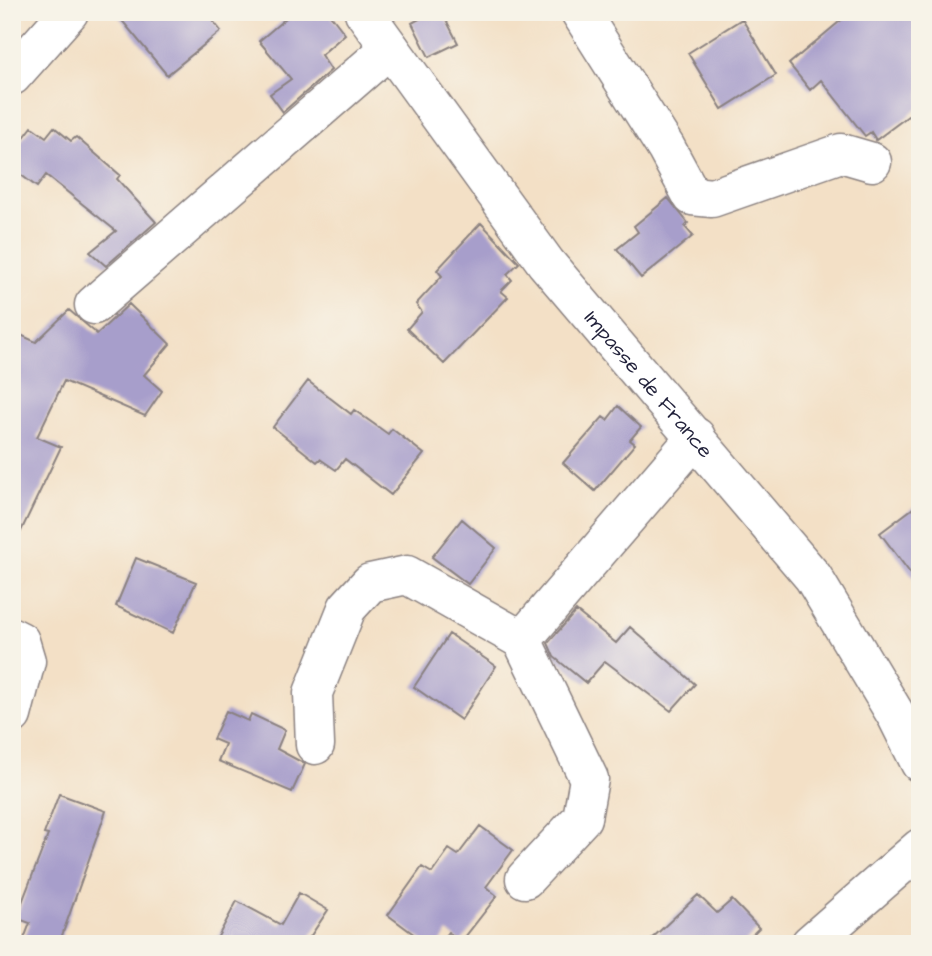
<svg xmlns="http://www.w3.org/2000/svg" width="932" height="956" viewBox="0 0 932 956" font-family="'Architects Daughter',sans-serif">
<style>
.building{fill:#a79ecb}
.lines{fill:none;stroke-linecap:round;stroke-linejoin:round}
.minor-casing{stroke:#8a8180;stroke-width:41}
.minor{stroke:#fff;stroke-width:38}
.labels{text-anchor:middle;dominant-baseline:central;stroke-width:5;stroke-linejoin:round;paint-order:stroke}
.street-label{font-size:21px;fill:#22223b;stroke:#f7f3e8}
</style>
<rect width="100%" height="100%" fill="#f7f3e8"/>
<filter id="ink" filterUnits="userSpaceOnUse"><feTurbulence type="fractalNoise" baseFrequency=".0143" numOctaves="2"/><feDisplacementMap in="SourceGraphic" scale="14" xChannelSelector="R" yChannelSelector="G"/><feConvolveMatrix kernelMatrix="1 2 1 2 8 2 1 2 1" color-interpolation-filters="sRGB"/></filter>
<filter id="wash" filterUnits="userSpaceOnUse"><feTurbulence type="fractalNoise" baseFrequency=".00686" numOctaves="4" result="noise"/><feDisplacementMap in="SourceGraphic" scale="28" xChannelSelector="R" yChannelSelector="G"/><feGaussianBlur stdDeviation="1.57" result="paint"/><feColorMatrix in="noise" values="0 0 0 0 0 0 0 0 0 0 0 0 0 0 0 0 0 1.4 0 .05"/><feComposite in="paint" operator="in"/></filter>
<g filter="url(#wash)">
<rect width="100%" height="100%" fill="#f3e0c6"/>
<g id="blocks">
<path class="building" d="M115 12H206L221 31 167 75Z
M293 12H328L345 34 321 55 331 70 283 112 270 94 291 79 259 41Z
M432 12H442L458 43 429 57 412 23Z
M851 12H920V107L876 140 871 132 865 136 821 80 810 90 789 64Z
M742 19 776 75 722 109 688 53Z
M32 127 46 137 54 127 71 141 76 137 120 175 117 179 156 222 106 266 90 252 116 231 46 175 37 187 12 168V153Z
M668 198 688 223 685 227 693 236 641 278 617 249 638 232 634 226Z
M481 223 519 263 507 274 512 280 501 291 508 297 444 364 407 329 422 312 416 304 442 276 437 270Z
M129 304 170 344 144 375 162 391 145 416 64 381 37 437 61 447 12 550V331L36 342 69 310 97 334Z
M308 381 351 414 354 410 388 434 392 429 424 454 391 495 345 459 336 470 320 459 317 462 273 427Z
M618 406 641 427 630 440 635 444 595 491 563 463 603 417 607 420Z
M920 503V586L880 533Z
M462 519 496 548 468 584 432 557Z
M136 558 196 582 173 633 116 606Z
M576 611 616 643 630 627 695 684 671 711 605 661 586 683 554 657 548 643Z
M449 634 496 666 461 720 414 687Z
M226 711 248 721 251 714 285 730 277 749 305 764 292 792 218 761 225 744 213 739Z
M59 794 106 811 59 944H22L30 923 16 918 48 835 44 834Z
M480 826 513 850 486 887 497 896 461 942 448 932 439 944H427L388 915 422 867 432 873 449 849 458 855Z
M299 893 328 910 308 940 315 944H214L237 901 281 925Z
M698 895 717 913 732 900 759 928 745 942 747 944H646Z"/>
</g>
</g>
<g filter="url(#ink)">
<use href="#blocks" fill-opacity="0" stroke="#8a8180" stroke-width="2"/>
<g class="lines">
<g class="minor-casing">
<g id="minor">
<path id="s1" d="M364 12 546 263 813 577 897 717 920 763"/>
<path d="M580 12 666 148 692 196 712 198 841 153 872 162"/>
<path d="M12 76 69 12"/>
<path d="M94 305 390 48"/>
<path d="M12 637 20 641 26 661 12 715"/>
<path d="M315 745 313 693 347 608 370 583 407 575 522 640"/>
<path d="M525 879 582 818 589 779 522 640 696 437"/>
<path d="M810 944 920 848"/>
</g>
</g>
<use href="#minor" class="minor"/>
</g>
</g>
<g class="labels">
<g class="street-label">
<text stroke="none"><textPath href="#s1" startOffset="469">Impasse de France</textPath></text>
</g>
</g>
<rect width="932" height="956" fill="none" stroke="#f7f3e8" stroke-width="42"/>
</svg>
